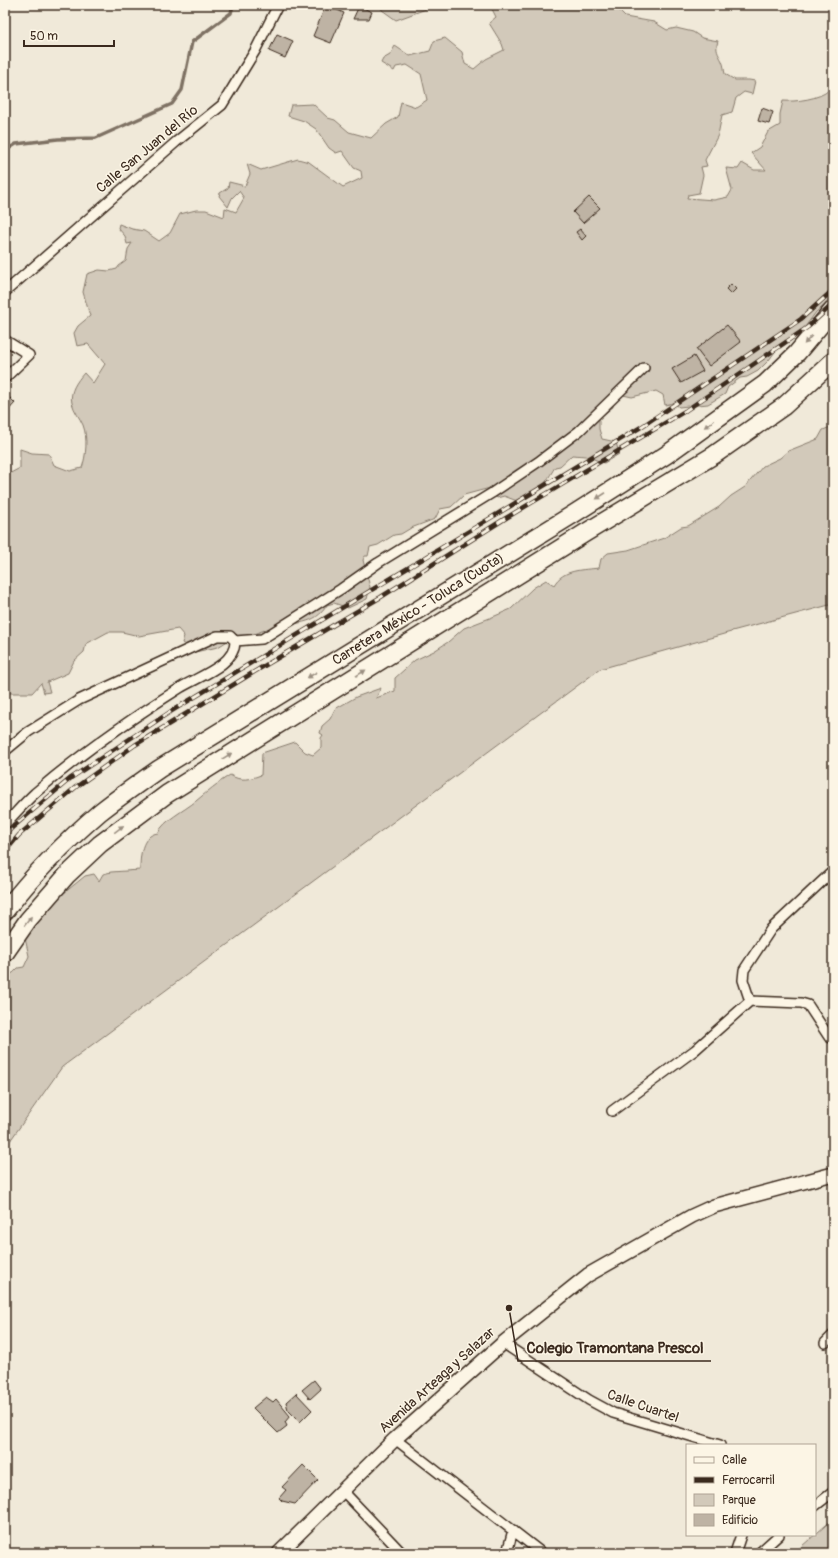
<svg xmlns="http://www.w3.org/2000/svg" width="838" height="1558" viewBox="0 0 838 1558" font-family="Pangolin,sans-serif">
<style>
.green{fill:#d2c9ba;stroke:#867a6c}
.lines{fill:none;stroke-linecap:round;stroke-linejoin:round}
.stream{stroke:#7e7163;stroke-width:3.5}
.building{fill:#beb3a4;stroke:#3b2a1e}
.street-casing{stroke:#3b2a1e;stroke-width:12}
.secondary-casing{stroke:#3b2a1e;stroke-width:16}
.highway-casing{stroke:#3b2a1e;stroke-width:20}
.street{stroke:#fcf5e5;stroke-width:9}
.secondary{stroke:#fcf5e5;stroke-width:13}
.highway{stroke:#fcf5e5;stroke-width:17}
.rail-casing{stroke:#3b2a1e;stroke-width:4.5}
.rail{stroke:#fcf5e5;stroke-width:3;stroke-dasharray:9;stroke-linecap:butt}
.oneway{fill:#9c9082}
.labels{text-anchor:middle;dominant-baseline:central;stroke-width:3;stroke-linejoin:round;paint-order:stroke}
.street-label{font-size:14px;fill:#3b2a1e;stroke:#fcf5e5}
.leader{fill:none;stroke:#3b2a1e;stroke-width:1.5}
.callout-dot{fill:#3b2a1e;stroke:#fcf5e5;stroke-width:1.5}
.callout-label{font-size:15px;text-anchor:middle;font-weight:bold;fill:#3b2a1e;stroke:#fcf5e5;stroke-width:3;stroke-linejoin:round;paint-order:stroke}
</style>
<rect width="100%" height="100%" fill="#f0e9d9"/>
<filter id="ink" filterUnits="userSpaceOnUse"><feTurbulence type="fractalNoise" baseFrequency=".025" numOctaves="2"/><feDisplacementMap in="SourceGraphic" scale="8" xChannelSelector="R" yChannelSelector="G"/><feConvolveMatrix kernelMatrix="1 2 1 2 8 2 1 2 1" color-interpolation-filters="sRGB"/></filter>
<g filter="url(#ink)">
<path class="green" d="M380 5H426V9L396 20 382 10Z
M490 5H613L625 17 654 22 667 30 676 28 693 32 702 38 718 41C715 50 718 53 722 61 724 65 724 70 725 74L735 80H749L755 81 752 94 744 92 736 98 732 112 722 115 718 135 705 160 707 166 701 167 703 175 699 193 688 195 687 198 714 200 728 197 732 190 726 168 738 169 742 163 754 170H766L751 153 760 147 768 132 780 125V114L783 101C795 102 820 99 829 90 831 88 832 84 833 82V299L816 312 799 335 780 345 769 360 758 371 747 377 740 378 728 387 725 394 708 404 679 407 674 403 665 405 663 395 656 391 632 397 614 393 613 407 599 418V429L602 439 616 442 619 454 604 463 586 456 572 455 560 466 555 467C542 489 541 490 517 501L504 496 497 498 490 488 464 495 451 507 440 509 435 519 411 528 401 534 394 535 378 545 370 547 368 556H365L363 560 370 587 367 599 348 608 334 603 327 605C315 626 294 622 275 627 264 629 253 635 243 640L234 637 218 647 195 652 182 643 184 636 178 629 139 636 122 632H108L86 644 84 652 74 661 68 673 47 682 50 692 44 693 41 683 32 693H10L5 694V476L20 468V449L32 453 49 454 54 465 70 471 82 468C86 456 88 438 83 425 80 418 74 411 72 403 69 392 77 381 84 373L93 383 105 364 88 344 77 346 74 333 78 326 90 316 83 292 87 274 99 270 109 271 117 269 119 266 126 261 128 249 132 243 127 244 125 236 118 228 119 224 132 229 144 231 159 241 170 233 180 214 196 210H206L224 217 225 208 236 212 244 198 239 191 232 198 228 207 219 196 220 193 228 188 229 182 245 186 250 174 247 164 261 170 298 159 309 162 343 187 362 178 361 171 354 168 342 151 336 153 329 148 316 129 304 121 288 116 291 105 313 104 328 118 335 120 349 132 371 138 386 124 398 117 401 102 416 107 427 100 421 74 407 65 396 67 394 71 381 63 383 59 390 55 395 46 410 56 430 51 434 41 445 38 462 52 465 64 474 69 486 59 504 50 502 44 489 23 496 17Z
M833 426V604L732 631 731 632 600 669 62 1067 5 1148V975L13 973 18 968 24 967 29 956 25 938 53 902 85 876 94 874 99 881 103 874 111 872 140 870C140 857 141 835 158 833 164 820 184 811 196 801 207 792 217 783 230 775 241 782 250 779 261 775L262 753 295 742 305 752 313 755 321 748V738L323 735 320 733 322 726 330 719 335 709 356 697 381 688 376 698 395 691V678L415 660 434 651 448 642 464 628 495 616 511 609 533 588 546 580 554 585C563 569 583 570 599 568L601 559 608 553 628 550 664 538 681 527 688 526 719 507 731 496 745 487 763 466 780 458 788 451 818 439 823 430Z
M833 1519V1553H794Z"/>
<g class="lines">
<path class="stream" d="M5 151 16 144 58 139 96 138 172 104 182 90 192 42 231 13 233 5"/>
</g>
<path class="building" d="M326 5 344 13 331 43 313 36Z
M359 6 372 12 369 19H353Z
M277 34 293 41 285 58 269 51Z
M762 108 773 112 769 124 758 121Z
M589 197 600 208 583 223 573 212Z
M580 229 586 236 582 240 576 232Z
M731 284 736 289 731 294 726 289Z
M727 325 741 342 709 366 696 349Z
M694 356 703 371 681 383 672 369Z
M5 393 15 403 5 414Z
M314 1380 321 1389 310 1399 302 1390Z
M296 1393 312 1410 300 1422 288 1410 286 1402Z
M266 1397 273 1402 276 1399 290 1416 285 1422 287 1426 278 1433 253 1408Z
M303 1465 318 1480 295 1504 282 1501 279 1498 286 1490 282 1487Z"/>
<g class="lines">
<g class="street-casing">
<path id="street" d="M5 292 176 142 222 105 255 51 278 5
M5 340 29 355 5 378
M5 751 28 732 79 700 217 636H230L235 641 262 639 341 589 378 563 492 493 538 462 579 431 644 368
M5 824C15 814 24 803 35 793 80 754 129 720 180 688 197 677 236 665 235 641
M833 871 771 929 744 970 743 980 750 1001 801 1003 808 1005 829 1037 833 1039
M612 1111 695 1050 750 1001
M503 1343 589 1400 613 1413 720 1445
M825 1343 833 1335
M395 1439 542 1553
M342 1490 402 1553
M815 1506 833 1492
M507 1553 513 1530
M735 1553 741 1535
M759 1553 779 1535"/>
</g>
<g class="secondary-casing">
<path id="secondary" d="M279 1553 395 1439 503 1343 588 1275 692 1216 714 1206 833 1174"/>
</g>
<g class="highway-casing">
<path id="highway" d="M5 911C33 875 65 842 100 812 119 797 139 783 159 769L572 515 666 455 765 384 797 353 833 310
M5 953 28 920 67 875 100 844 167 794 585 533 714 455 784 406 833 361"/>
</g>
<use href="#street" class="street"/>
<use href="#secondary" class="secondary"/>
<use href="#highway" class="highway"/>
<g class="rail-casing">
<path id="rail" d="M5 835 13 827 71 778 170 712 641 427 801 319 833 290
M5 852 19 835 76 787 135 745 259 669 381 597 506 518 685 411 808 327 833 304"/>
</g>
<use href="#rail" class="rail"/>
</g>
<defs><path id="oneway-solid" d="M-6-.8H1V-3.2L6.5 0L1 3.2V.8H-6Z"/></defs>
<g class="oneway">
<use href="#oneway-solid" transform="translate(808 340) rotate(132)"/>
<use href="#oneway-solid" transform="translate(709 424) rotate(145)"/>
<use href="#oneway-solid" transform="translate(601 496) rotate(147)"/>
<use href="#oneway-solid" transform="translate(361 673) rotate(-32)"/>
<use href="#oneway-solid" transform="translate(312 675) rotate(148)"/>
<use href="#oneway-solid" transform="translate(227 756) rotate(-32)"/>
<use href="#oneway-solid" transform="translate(119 829) rotate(-37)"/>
<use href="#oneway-solid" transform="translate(28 921) rotate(-53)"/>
</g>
</g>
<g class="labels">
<g class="street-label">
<text transform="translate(147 149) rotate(-40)">Calle San Juan del Río</text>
<text transform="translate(418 609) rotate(-32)">Carretera México - Toluca (Cuota)</text>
<text transform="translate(437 1380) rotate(-42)">Avenida Arteaga y Salazar</text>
<text transform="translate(643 1406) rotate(19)">Calle Cuartel</text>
</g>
</g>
<path class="leader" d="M509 1308L518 1361H711"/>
<circle class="callout-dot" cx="509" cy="1308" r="4"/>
<g class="callout-label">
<text x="615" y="1353">Colegio Tramontana Prescol</text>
</g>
<rect width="838" height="1558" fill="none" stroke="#fcf5e5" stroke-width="20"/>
<rect x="10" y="10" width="818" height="1538" fill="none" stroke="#3b2a1e" stroke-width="1.5" filter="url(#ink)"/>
<rect x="686" y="1444" width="130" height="92" fill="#fcf5e5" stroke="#afa495"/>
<rect x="694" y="1457" width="20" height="6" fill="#fcf5e5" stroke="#afa495"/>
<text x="722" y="1464" font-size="12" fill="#3b2a1e">Calle</text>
<rect x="694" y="1477" width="20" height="6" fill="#3b2a1e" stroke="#afa495"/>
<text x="722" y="1484" font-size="12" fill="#3b2a1e">Ferrocarril</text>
<rect x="694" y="1494" width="20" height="12" fill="#d2c9ba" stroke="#afa495"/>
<text x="722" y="1504" font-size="12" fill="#3b2a1e">Parque</text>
<rect x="694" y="1514" width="20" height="12" fill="#beb3a4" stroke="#afa495"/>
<text x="722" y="1524" font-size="12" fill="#3b2a1e">Edificio</text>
<path d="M24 40v6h90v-6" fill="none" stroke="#3b2a1e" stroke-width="2"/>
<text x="30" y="40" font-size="12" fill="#3b2a1e" stroke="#fcf5e5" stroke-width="3" paint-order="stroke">50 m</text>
</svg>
